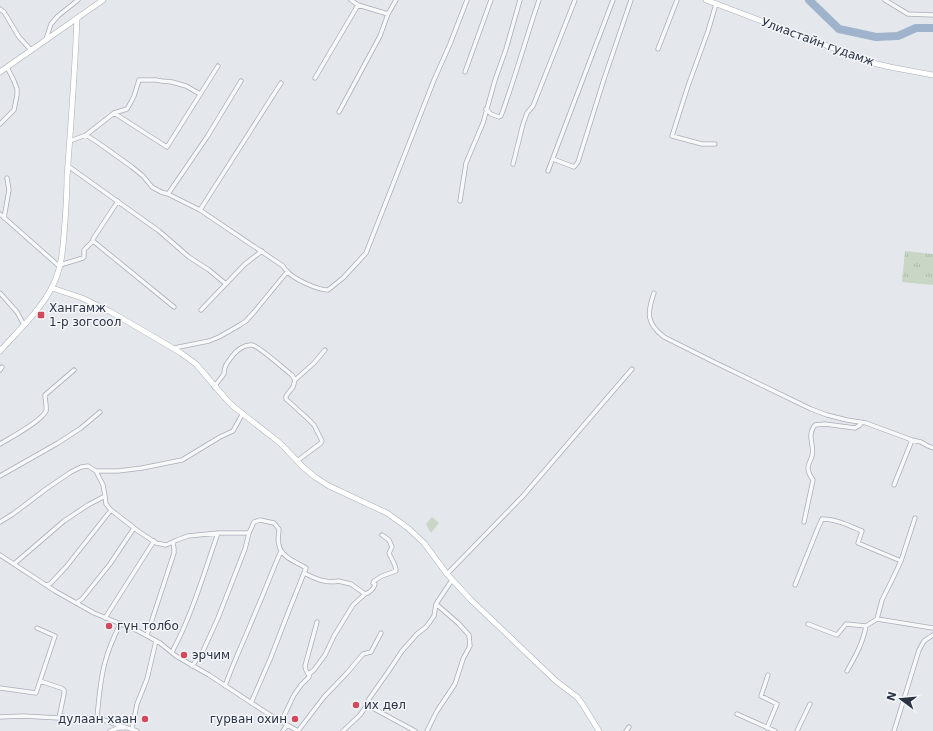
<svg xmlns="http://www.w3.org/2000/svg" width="933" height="731" viewBox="0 0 933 731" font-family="'DejaVu Sans',sans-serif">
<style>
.grass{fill:url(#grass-tufts)}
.green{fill:#c9d6c5}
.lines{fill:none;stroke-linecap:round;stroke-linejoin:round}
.river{stroke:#9fb4cc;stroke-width:8}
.street-casing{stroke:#a9aeb7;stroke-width:5}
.secondary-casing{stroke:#a9aeb7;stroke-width:6}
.street{stroke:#f7f8fa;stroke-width:3.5}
.secondary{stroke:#fff;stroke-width:5}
.poi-dot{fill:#d1495b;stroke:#f4f6f9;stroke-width:1.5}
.labels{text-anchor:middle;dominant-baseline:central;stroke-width:3;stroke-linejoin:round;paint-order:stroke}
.street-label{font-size:12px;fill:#2b3445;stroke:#f4f6f9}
.poi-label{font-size:12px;fill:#2b3445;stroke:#f4f6f9;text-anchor:start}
</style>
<defs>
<pattern id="grass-tufts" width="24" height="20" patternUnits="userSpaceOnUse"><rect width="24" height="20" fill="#c9d6c5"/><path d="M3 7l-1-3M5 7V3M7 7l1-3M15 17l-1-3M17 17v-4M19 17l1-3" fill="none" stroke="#adb8ab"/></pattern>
</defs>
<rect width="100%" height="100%" fill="#e4e7ec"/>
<path class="grass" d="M905 251 933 254V285L902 282Z"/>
<path class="green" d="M432 517 439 523 431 533 426 524Z"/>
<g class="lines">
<path class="river" d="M809 0 839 29 876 37 898 36 916 28H933"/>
<g class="street-casing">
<path id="street" d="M351 0 358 5 388 14
M885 0 908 14 933 15
M0 9 4 12 19 37 31 50
M46 39 51 24 58 16 78 0
M658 49 677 0
M465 72 491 0
M315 78 358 5
M486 109 491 114 499 117 501 116C515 78 526 38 539 0
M339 112 380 36 388 14 396 0
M114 113 167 147 218 66
M0 124 14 110 17 95V89L14 81 7 67
M86 135 97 142 132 167 143 176 152 187 161 192 168 194 200 210 283 266C284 268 285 270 287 271 293 279 318 290 328 290L343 278 366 253 434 80 450 44 467 0
M70 141 86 135 114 113 127 109 131 102 134 96 139 80H156L162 81 172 82 186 86 200 94
M715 144H702L672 136 688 86 708 31 716 4
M553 159 574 167 578 162 604 79 631 0
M513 164 523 124 527 113 533 106 575 0
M68 166 159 231 189 257 209 270 226 284
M548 171 613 0
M168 194 207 137 241 81
M118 201 93 239V241L174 307
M460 201 466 163 483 123 495 80 506 49 520 0
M200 210 281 83
M0 214 60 267
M4 218 9 190 7 178
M60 265 83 258 84 257V250L93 241
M0 293 17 312 24 325
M654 293C647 313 646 323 664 337L714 362 811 409 827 415 847 420 866 423 912 440 921 442 928 446 933 448
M201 310 245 264 262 251
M174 348 209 341 219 337 240 325 246 321 255 311 273 289 287 272
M0 370 2 367
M295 380 314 363 325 350
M214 387 224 374C224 365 228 362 233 355 237 350 245 344 252 345 259 346 285 370 292 375L295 380 293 387 286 396V399L307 418 314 425 322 441 321 443 297 461
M0 444C10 438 42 421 46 411 47 407 45 400 45 395L74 370
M0 476 58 443 81 428 100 412
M894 485 912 440
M105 496 106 504 111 510 138 531 156 543 166 545 177 540 188 536 218 533H249L254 522 260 520 274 523 279 529C279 534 277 540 279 545 281 557 296 562 306 568L304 573C314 578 326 584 338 581L351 584 365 594 353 605 334 636 325 655 314 670 310 673 309 677 301 685 294 695 281 722
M0 522 13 514 46 489 71 472 81 467 88 466 96 471H118L142 468 182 460 220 437 233 431 243 413
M804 522 813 480C811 477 808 473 808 468 808 464 811 460 812 456 815 445 806 436 815 425L825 424 855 428 860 425 861 423
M0 555 55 591 94 613 138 631 160 643 176 656 209 675 270 715 298 731
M14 564 64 521 88 505 105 496 103 485 96 471
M447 574 523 496 632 369
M46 585 50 584 66 567 111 510
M795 585 818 528 822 519C836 519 850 526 862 531L858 543 901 561
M365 594C369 593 374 589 375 584L373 583 374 581 382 576 396 571C396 564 391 559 389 553L392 547 389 540 382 535
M76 603 82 599 110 564 134 528
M105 618 154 541
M877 619 882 600 892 580 901 561 915 518
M808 624 837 635 846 624 866 626 877 619 933 628
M37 628 55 636 40 681
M147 635 174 553V549L173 542
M172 652C192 615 204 573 218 533
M192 666 203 651 218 618 245 549 249 533
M847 671C855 657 863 643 866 626
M309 676 306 670 305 666 317 622
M225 686C234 661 246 636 256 611 265 591 272 571 281 551
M0 688 36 693 40 681 61 688 64 690V694L59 718
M251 703 271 657 288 613 304 573
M367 705 415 731
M737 714 775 731
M0 717 23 716 59 718H97L137 731
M97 718C99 698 100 678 106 659 109 647 115 635 120 624
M767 728 777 704 761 696 768 675
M132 729 137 704 147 679 156 641
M110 731 118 728H125
M283 731 287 725
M298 731 324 697 347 673 363 654 371 652 381 633
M343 731 360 715 367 705 369 699 388 672 402 651 417 634 426 627 429 623 434 616 436 604 452 580
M427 731 437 711 455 684 463 659 470 646 469 635 458 623 436 604
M626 731 629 727
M797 731 810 704
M894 731 919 650 924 641 933 635"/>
</g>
<g class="secondary-casing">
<path id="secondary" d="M706 0 873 63 890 67 933 75
M0 72 103 0
M52 288 82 298 111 312 142 330 181 353 196 364 226 399 234 407 280 443 303 467 315 477 329 486 387 513 408 528 424 543 447 574 471 600 556 681 577 697 583 705 599 731
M0 351C17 332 42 309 53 285 63 265 63 244 65 222 66 207 67 192 67 177 71 124 75 71 77 18"/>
</g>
<use href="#street" class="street"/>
<use href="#secondary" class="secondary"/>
</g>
<g class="poi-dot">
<rect x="37" y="311" width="8" height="8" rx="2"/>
<circle cx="109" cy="626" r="4"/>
<circle cx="184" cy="655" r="4"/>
<circle cx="356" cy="705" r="4"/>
<circle cx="145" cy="719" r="4"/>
<circle cx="295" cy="719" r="4"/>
</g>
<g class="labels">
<g class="street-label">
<text transform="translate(818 42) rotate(20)">Улиастайн гудамж</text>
</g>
<g class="poi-label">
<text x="49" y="308">Хангамж<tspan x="49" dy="14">1-р зогсоол</tspan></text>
<text x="117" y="626">гүн толбо</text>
<text x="192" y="655">эрчим</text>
<text x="364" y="705">их дөл</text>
<text x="137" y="719" text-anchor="end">дулаан хаан</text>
<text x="287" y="719" text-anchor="end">гурван охин</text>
</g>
</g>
<g transform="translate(901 699) rotate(286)" stroke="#f4f6f9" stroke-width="3" paint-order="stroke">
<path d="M0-3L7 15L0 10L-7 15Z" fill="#2b3445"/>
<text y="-6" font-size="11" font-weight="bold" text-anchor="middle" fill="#2b3445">N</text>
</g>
</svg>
